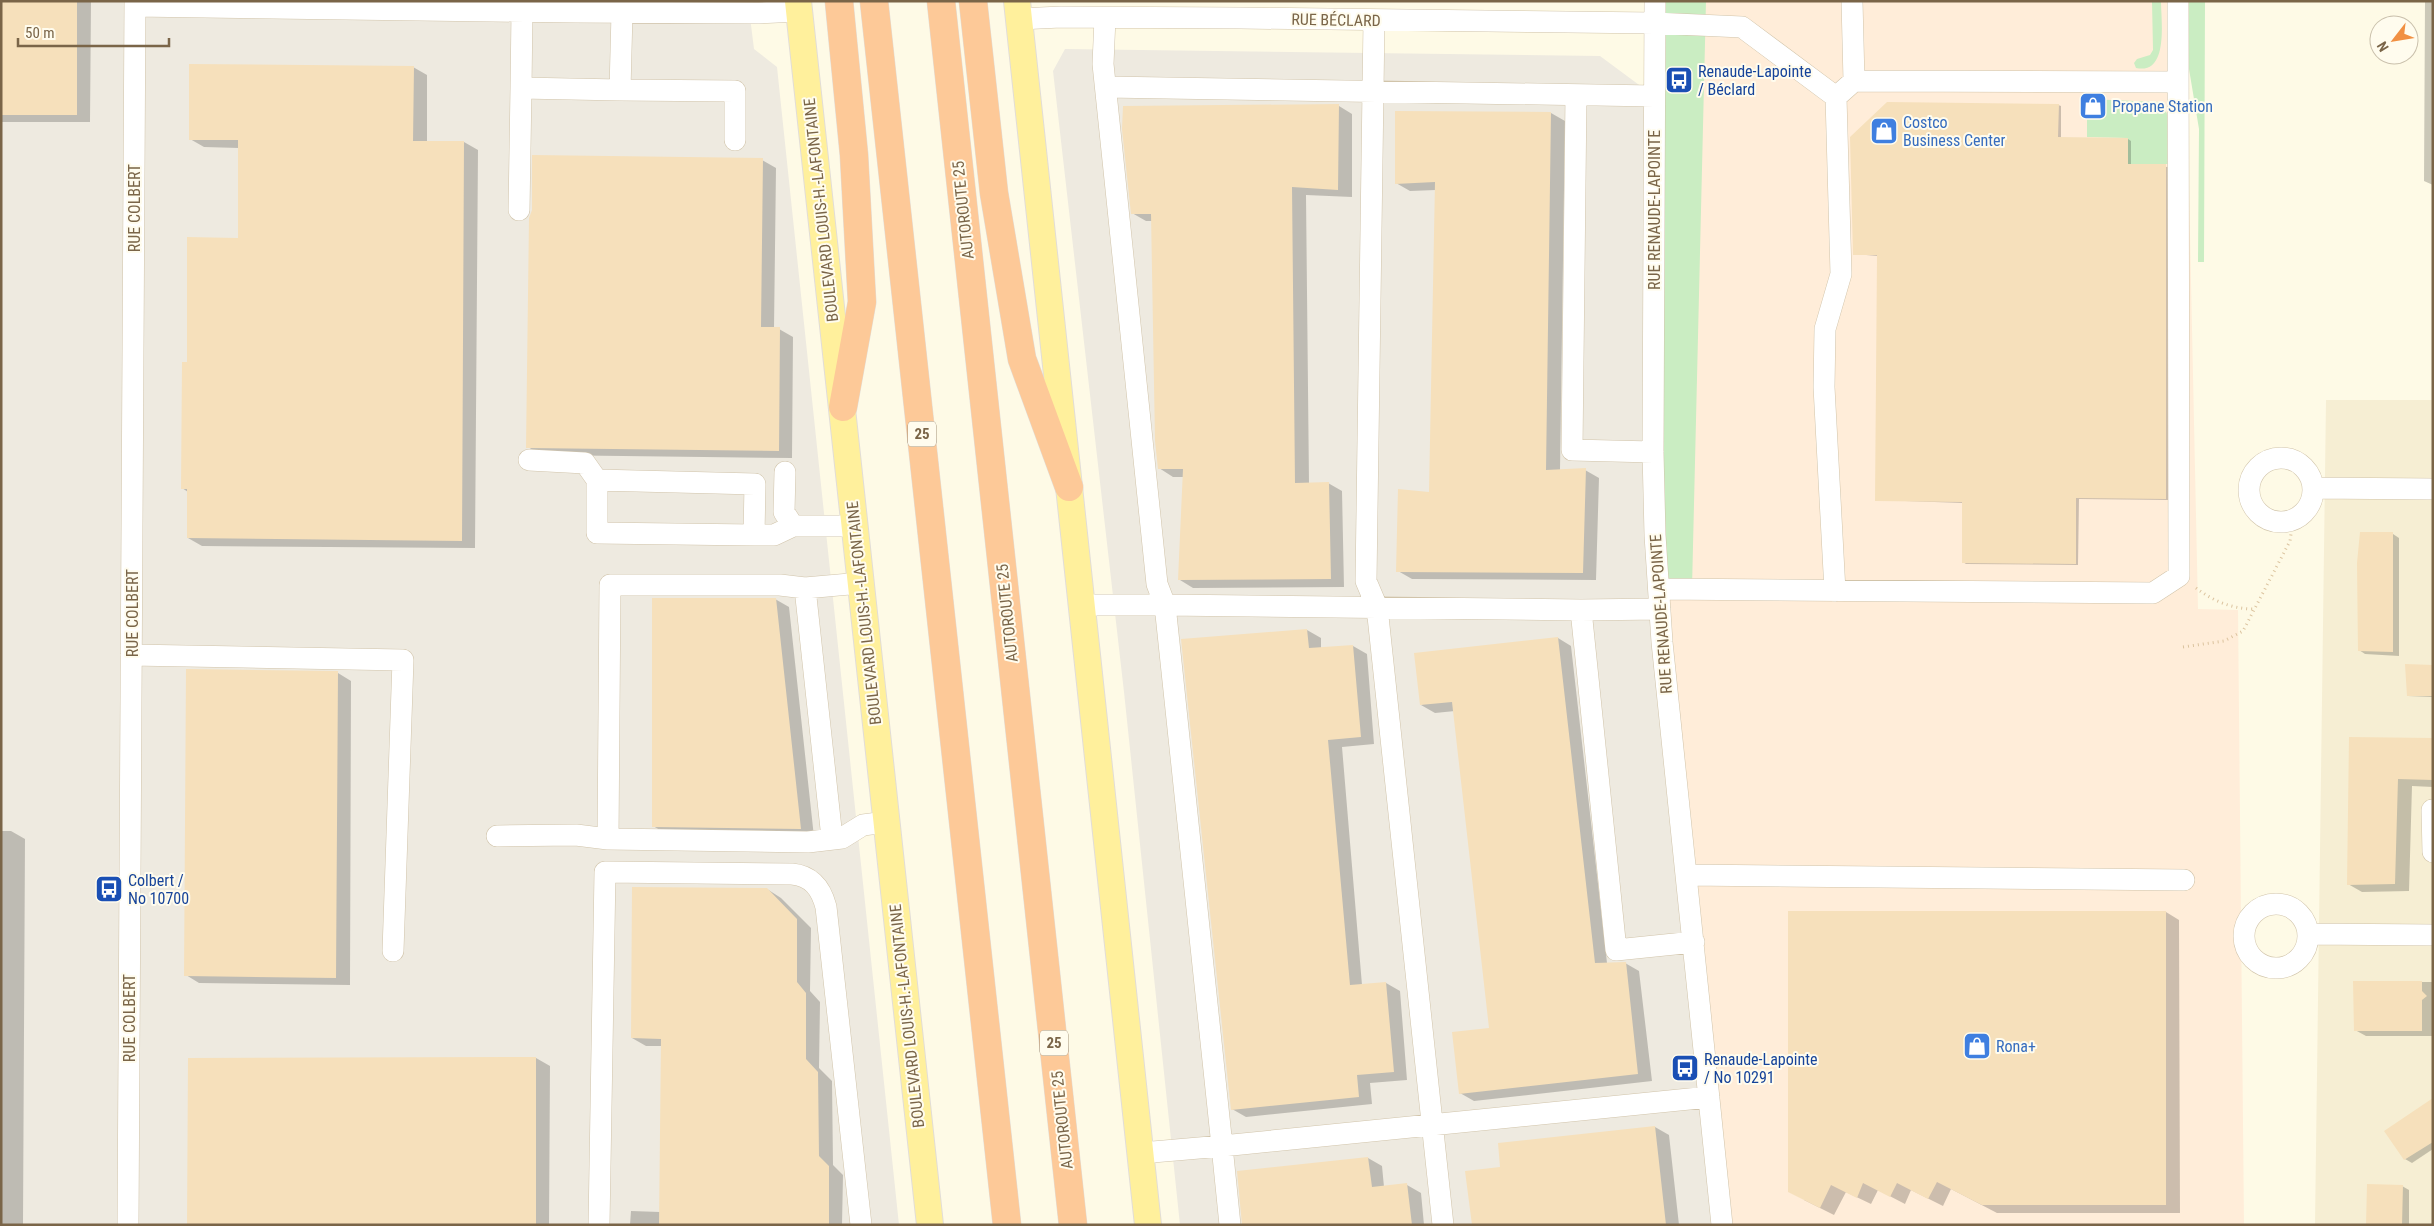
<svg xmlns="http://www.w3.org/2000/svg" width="2434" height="1226" viewBox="0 0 2434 1226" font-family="'Roboto Condensed',sans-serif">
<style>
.residential{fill:#f6eed3}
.commercial{fill:#ffedd9}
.industrial{fill:#eeeae0}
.green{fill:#caedc2}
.shadow{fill:#0003}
.building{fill:#f6e0bb}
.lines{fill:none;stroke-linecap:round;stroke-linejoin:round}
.minor-casing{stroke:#d1c4aa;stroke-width:22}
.major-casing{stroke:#e2ddd7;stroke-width:28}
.highway-casing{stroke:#e2ddd7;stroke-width:29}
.path{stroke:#dbc39e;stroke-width:3;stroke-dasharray:1 4;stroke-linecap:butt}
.minor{stroke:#fff;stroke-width:21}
.major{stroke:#fff09c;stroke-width:26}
.highway{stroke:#fdc998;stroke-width:28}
.labels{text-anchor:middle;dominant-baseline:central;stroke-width:4;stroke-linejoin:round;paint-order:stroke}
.shield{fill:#fffcee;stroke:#a2927a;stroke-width:1}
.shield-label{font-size:15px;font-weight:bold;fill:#7a6548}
.street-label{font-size:16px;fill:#7a6548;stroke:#fffcee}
.transit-label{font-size:16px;fill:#164399;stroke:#fffcee;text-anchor:start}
.shop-label{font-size:16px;fill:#366cbe;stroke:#fffcee;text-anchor:start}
</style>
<rect width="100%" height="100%" fill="#fefae6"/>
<path class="residential" d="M2326 400H2433V1225H2315Z"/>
<path class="commercial" d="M1654 1H2185L2198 609 2238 610 2244 1225H1722L1662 642Z"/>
<path class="industrial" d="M1 1H748L754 49 777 67 899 1225H1Z
M1065 49 1600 56 1654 96 1653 452 1722 1225H1180L1124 692 1053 71Z"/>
<path class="green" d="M1654 1H1706L1692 588 1659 589Z
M2152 1H2161C2161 21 2169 75 2136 68L2134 63 2137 59 2150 55 2153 50Z
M2189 1H2205L2204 262H2198L2199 129 2189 69Z
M2087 99 2159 102C2176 120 2171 141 2170 164H2128V138L2087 137Z"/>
<path class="shadow" d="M1 1H91L90 122H1Z
M2425 1H2433V185L2424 181Z
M413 67 427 75V142H464L478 150 475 548 202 546 188 538V492L182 488 188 363 239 239V148L204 147 190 139Z
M2058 105 2061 106V138L2128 139 2131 141V165L2168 167 2169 500 2079 499 2078 565 1966 564 1963 562V503L1876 500 1878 256 1854 254Z
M1339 106 1352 114V197L1306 195 1309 484 1328 483 1342 491 1344 587 1193 588 1180 580 1184 477H1173L1159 468 1152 221H1146L1132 213Z
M1397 112 1551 113 1565 121 1560 471 1585 470 1599 478 1596 580 1412 579 1398 571 1430 493 1436 190 1410 191 1396 183Z
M762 160 776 168 774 329H779L793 337 792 458 541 455 528 447Z
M2393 534 2399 538V656L2365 654 2359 650Z
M775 599 789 607 814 837 667 834 653 826Z
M1307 630 1321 638V648L1353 646 1367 654 1374 744 1342 747 1362 985 1386 983 1400 991 1407 1080 1370 1083 1372 1104 1246 1117 1232 1109Z
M1558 638 1571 646 1607 963H1625L1639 971 1652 1081 1474 1101 1460 1093 1490 1029 1455 711 1435 713 1421 705Z
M2433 666V697L2408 696Z
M338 673 351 681 350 985 199 983 186 975Z
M2351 739H2433V787L2412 786 2409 891 2362 892 2348 884Z
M1 831H11L25 839 23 1225H1Z
M767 889 781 898 811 928 810 991 820 1002 819 1068 832 1081 833 1165 843 1175 842 1225H630L631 1211 660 1212 662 1046H646L632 1038Z
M2166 912 2179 920 2180 1213H1997L1951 1189 1943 1206 1911 1190 1905 1204 1878 1190 1871 1204 1846 1192 1834 1215 1804 1200Z
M2354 982H2433L2432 1036H2366L2355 1030Z
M536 1058 550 1066 549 1225H189Z
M2433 1100V1149L2412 1163 2405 1159Z
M1655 1127 1669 1135 1679 1225H1473L1502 1168Z
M1368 1158 1382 1166 1384 1187 1407 1185 1421 1193 1424 1225H1243Z
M2402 1186 2409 1190V1225H2368Z"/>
<path class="building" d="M1 1H77V115H1Z
M189 64 414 66 413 141H464L462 541 187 538V489H181L182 362H187V237L238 238V140H189Z
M1887 102 2059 104 2058 137 2128 138V164H2166V499L2076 498V564L1962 563V502L1875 501 1877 255H1853L1850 137Z
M1339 104 1338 190 1292 187 1295 483 1329 482 1331 579 1178 580 1183 469H1158L1155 441 1151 214H1131L1122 129 1123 106Z
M1395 111 1551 112 1546 470 1586 468 1583 573 1396 572 1398 489 1429 492 1435 182 1395 184Z
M532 155 763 158 761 327H780L779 451 526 448 529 218 532 210Z
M2360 532H2393V652L2358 651 2357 563Z
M652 598H776L801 829 652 827Z
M1307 629 1309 648 1353 645 1361 737 1328 740 1350 985 1386 982 1394 1072 1357 1075 1359 1097 1231 1110 1181 639Z
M1558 637 1595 963 1626 962 1638 1074 1459 1094 1452 1032 1489 1028 1452 702 1420 705 1414 653Z
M2405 664 2433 665V696H2407Z
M186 669 338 671 336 978 184 976Z
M2349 737 2433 738V780L2398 779 2395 884 2347 885Z
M632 887 767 888 797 919V982L806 993V1059L818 1072 819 1156 829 1166V1225H659L661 1039 631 1038Z
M1788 911H2166V1205H1982L1937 1182 1928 1199 1897 1183 1890 1197 1863 1183 1857 1198 1831 1185 1820 1208 1788 1192Z
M2353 981H2422V991L2427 996 2422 1000V1031H2354Z
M536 1057V1225H187L188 1058Z
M2433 1098V1142L2404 1160 2384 1131Z
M1655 1126 1666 1225H1472L1465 1171 1500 1167 1498 1143Z
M1368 1157 1372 1187 1407 1183 1412 1225H1242L1237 1171Z
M2367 1184 2403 1185 2402 1225H2366Z"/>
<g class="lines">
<g class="minor-casing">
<path id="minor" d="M1655 1 1653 452 1655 535 1662 642 1722 1225
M1852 1 1854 81
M135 6 574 12 759 13 799 11
M522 12 521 88 620 90
M622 13 620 90 735 91V140
M1105 18 1103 64 1157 584 1165 605 1581 610 1660 609
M1019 19 1061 17 1240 18 1654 23 1742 27 1836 97
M1374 20 1366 581 1377 607 1443 1225
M1106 87 1654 96
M1576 95 1572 450 1653 452
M519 210 521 88
M2249 490a32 32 0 1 1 64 0a32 32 0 1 1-64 0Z
M529 460 585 463 597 480
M785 472 784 512 793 526
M2313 488 2433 489
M754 535 755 484 597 480V533L754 535H774L793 526H855
M861 583 805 588 780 585H610L608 839 808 842 842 838 863 825 886 822
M805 588 832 838
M1659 589 2153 593 2179 576 2178 1
M1835 591 1824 387 1825 329 1841 274 1836 97 1854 81 2178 82
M1082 605H1165L1222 1146 1709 1097
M1581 610 1616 950 1694 942
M131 655 403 660 393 951
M2432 810 2433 852
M497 836 576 835 608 839
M1687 875 2184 880
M2244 936a32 32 0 1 1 64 0a32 32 0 1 1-64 0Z
M2309 934 2433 935
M1141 1153 1222 1146 1230 1225
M128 1225 135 1
M599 1225 605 872 792 874C812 876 821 888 826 907L861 1225"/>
</g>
<g class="major-casing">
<path id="major" d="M798 1 930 1225
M1017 1 1148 1225"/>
</g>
<g class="highway-casing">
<path id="highway" d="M839 1 854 155 862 302 843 407
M874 1 1007 1225
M941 1 1073 1225
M973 1 994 193 1022 359 1069 487"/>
</g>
<path class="path" d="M2196 588C2213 601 2232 609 2254 609
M2183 647 2224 641 2243 631 2290 541 2293 520"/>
<use href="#minor" class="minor"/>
<use href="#major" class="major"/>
<use href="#highway" class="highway"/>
</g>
<defs>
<g id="bus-square" transform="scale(1.4375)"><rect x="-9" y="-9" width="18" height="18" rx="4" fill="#1a4fb4" stroke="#fffcee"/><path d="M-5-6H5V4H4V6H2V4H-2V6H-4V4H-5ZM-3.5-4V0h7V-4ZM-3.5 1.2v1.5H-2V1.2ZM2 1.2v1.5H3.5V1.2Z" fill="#fff"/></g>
<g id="shop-square" transform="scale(1.4375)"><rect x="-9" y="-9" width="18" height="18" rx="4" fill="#3f7fe0" stroke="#fffcee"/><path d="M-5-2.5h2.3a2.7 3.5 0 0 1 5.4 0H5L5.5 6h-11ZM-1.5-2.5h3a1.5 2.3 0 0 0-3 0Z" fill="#fff"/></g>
</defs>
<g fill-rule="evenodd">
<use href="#bus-square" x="1679" y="80"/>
<use href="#shop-square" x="2093" y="106"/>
<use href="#shop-square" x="1884" y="131"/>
<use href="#bus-square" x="109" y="889"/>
<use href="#shop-square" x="1977" y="1046"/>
<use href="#bus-square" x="1685" y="1068"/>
</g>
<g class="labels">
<g class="shield">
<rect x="908" y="421.5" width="28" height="25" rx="4"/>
<rect x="1040" y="1030.5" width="28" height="25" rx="4"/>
</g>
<g class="shield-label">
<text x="922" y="434">25</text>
<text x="1054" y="1043">25</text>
</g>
<g class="street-label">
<text transform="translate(1336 20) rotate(1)">RUE BÉCLARD</text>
<text transform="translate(134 208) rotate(-90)">RUE COLBERT</text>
<text transform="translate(821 210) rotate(-96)">BOULEVARD LOUIS-H.-LAFONTAINE</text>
<text transform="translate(963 210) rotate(-96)">AUTOROUTE 25</text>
<text transform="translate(1654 210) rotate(-90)">RUE RENAUDE-LAPOINTE</text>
<text transform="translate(132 613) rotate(-90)">RUE COLBERT</text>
<text transform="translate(864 613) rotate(-96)">BOULEVARD LOUIS-H.-LAFONTAINE</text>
<text transform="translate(1007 613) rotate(-96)">AUTOROUTE 25</text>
<text transform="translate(1661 614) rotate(-94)">RUE RENAUDE-LAPOINTE</text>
<text transform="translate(907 1016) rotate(-96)">BOULEVARD LOUIS-H.-LAFONTAINE</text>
<text transform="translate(129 1018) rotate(-90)">RUE COLBERT</text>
<text transform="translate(1062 1120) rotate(-96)">AUTOROUTE 25</text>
</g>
<g class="transit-label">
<text x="1698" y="71">Renaude-Lapointe<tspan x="1698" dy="18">/ Béclard</tspan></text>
<text x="128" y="880">Colbert /<tspan x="128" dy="18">No 10700</tspan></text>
<text x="1704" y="1059">Renaude-Lapointe<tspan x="1704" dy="18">/ No 10291</tspan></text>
</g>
<g class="shop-label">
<text x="2112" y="106">Propane Station</text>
<text x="1903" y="122">Costco<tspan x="1903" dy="18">Business Center</tspan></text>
<text x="1996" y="1046">Rona+</text>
</g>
</g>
<rect width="2434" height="1226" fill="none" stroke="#7a6548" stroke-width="5"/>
<g transform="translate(2394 40) rotate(239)"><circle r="24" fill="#fffcee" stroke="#cac0ac"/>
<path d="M0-4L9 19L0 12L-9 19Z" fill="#f19042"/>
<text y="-8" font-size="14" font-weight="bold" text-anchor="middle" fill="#7a6548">N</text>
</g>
<path d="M18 38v8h151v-8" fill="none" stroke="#7a6548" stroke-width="2.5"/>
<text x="25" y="38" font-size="15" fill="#7a6548" stroke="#fffcee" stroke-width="4" paint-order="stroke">50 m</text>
</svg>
